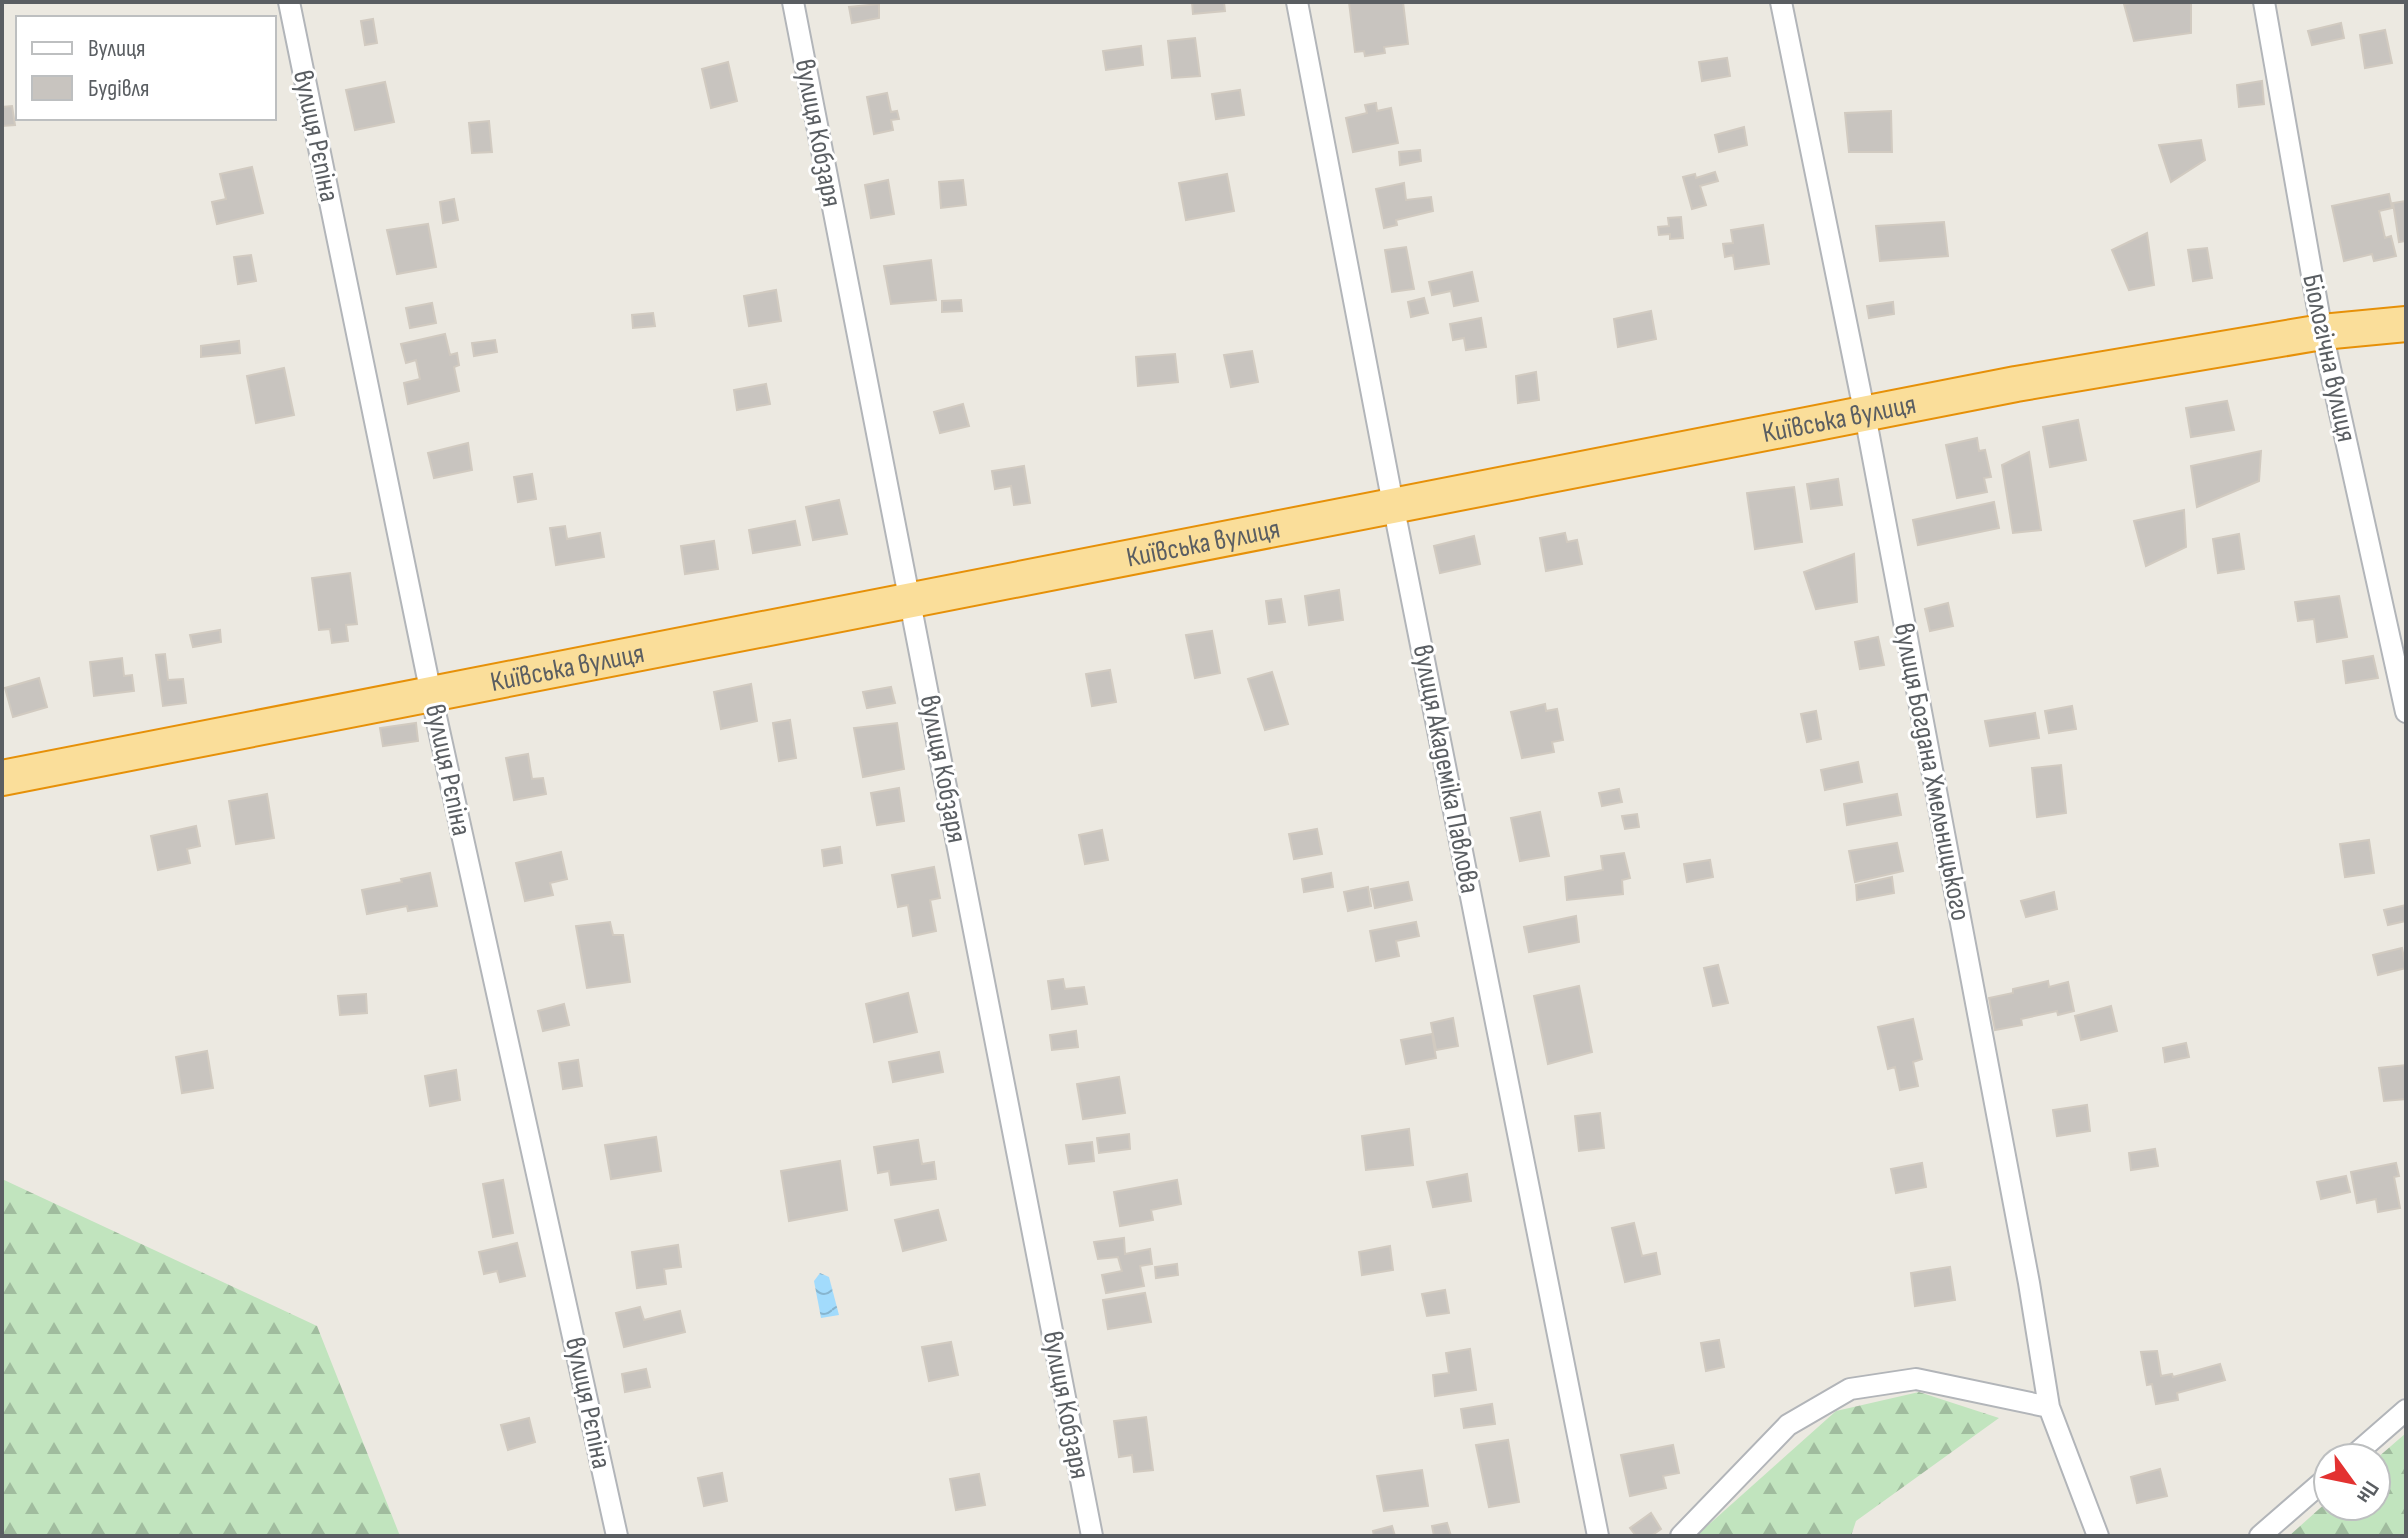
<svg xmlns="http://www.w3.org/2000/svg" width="2408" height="1538" viewBox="0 0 2408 1538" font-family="'Sofia Sans Condensed',sans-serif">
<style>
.forest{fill:url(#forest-firs)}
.water{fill:url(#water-waves)}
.building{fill:#c8c4bf;stroke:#d1cac0;stroke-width:2}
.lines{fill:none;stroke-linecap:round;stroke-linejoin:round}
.minor-casing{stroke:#b2b5b9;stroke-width:24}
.trunk-casing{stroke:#e69008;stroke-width:38}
.minor{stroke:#fff;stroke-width:20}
.trunk{stroke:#fade9a;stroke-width:34}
.labels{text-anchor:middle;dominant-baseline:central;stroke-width:6;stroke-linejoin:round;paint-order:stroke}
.street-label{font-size:28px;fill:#5a5e62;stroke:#fff}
</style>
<defs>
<pattern id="forest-firs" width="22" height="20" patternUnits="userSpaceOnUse" patternTransform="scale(2)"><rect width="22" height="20" fill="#c1e4be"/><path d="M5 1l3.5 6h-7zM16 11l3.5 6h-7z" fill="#a0bc9e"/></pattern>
<pattern id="water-waves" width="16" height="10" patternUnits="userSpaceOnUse" patternTransform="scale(2)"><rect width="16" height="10" fill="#a2dbfc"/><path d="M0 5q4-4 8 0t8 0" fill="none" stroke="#87b5cf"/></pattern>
</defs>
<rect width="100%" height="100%" fill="#ece9e1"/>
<path class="forest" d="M2 1179 317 1326 400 1536H2Z
M1919 1392 1999 1418 1856 1521 1851 1536H1696L1836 1411Z
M2406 1433V1536H2289L2328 1501V1506H2376V1459Z"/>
<path class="water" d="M820 1273 829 1277 839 1315 821 1318 814 1281Z"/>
<path class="building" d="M1192 2H1224L1225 11 1193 14Z
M1349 2H1403L1408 44 1384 47 1385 53 1365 56 1364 51 1355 52Z
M2139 2H2191V33L2134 41 2124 4Z
M879 4V18L852 23 849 7Z
M373 19 377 43 365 45 361 21Z
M2341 23 2344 38 2312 45 2308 31Z
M2385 30 2392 63 2365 68 2360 35Z
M1195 38 1200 76 1172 78 1168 41Z
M1141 46 1143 65 1106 70 1103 51Z
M1727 58 1730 76 1702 81 1699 62Z
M728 62 737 101 711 108 702 69Z
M2262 81 2264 104 2239 107 2237 85Z
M385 82 394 122 355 130 346 90Z
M1240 90 1244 115 1216 119 1212 94Z
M887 93 891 112 897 111 899 119 891 120 893 130 874 134 867 97Z
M1376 103 1377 111 1391 108 1398 143 1353 152 1346 118 1367 113 1365 105Z
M12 106 15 125 2 126V107Z
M1891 111 1892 152H1849L1845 113Z
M489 121 492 152 472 153 469 123Z
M1744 127 1747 145 1719 152 1715 135Z
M2201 140 2205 160 2171 182 2159 145Z
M1420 150 1421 161 1400 165 1399 152Z
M252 167 263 213 217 224 212 202 226 199 220 174Z
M1715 172 1718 181 1700 186 1706 205 1692 209 1683 177 1695 174 1696 178Z
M1227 174 1234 211 1186 220 1179 183Z
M888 180 894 214 871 218 865 185Z
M963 180 966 205 941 208 939 182Z
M1404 183 1406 200 1431 197 1433 211 1396 220 1397 225 1384 228 1376 189Z
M2389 194 2392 208 2379 211 2385 238 2391 236 2396 256 2374 261 2372 254 2344 261 2332 206Z
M454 199 458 220 443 223 440 202Z
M2406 201V241L2399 242 2393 203Z
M1681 217 1683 238 1670 239V234L1659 235 1658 227 1669 226 1668 218Z
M1944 222 1948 256 1880 261 1876 226Z
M428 224 436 267 397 274 387 230Z
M1763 225 1769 264 1735 269 1733 255 1725 257 1723 244 1733 243 1731 230Z
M2147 233 2154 285 2129 290 2112 250Z
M1406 247 1414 289 1392 292 1385 250Z
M2207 248 2212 278 2193 281 2188 250Z
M251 255 256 281 238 284 234 257Z
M931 260 936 300 891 304 884 266Z
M1472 272 1478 301 1454 306 1451 291 1432 295 1429 282Z
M776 290 781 321 749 326 744 296Z
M1424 298 1428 313 1411 317 1408 302Z
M961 300 962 311 942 312V301Z
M1893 302 1894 314 1869 318 1867 306Z
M432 303 436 323 410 328 406 308Z
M1651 311 1656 339 1618 347 1614 319Z
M653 313 655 326 633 328 632 315Z
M1481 318 1486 347 1466 350 1464 338 1453 340 1450 324Z
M445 334 450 355 457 353 459 365 454 367 459 391 408 404 404 383 420 379 416 360 406 363 401 344Z
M495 340 497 352 474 356 472 343Z
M239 341 240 353 201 357V346Z
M1252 351 1258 382 1231 387 1224 355Z
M1175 354 1178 382 1138 386 1136 357Z
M284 368 294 415 256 423 247 376Z
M1536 372 1539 400 1518 403 1516 376Z
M766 384 770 404 737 410 734 390Z
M2227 401 2234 430 2191 437 2186 408Z
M963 404 969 426 940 433 934 412Z
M2078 420 2086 460 2050 467 2043 427Z
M1977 438 1979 451 1985 450 1991 477 1984 478 1987 492 1957 498 1946 445Z
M468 443 472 470 434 478 428 453Z
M2261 451 2259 481 2197 507 2191 466Z
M2029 452 2041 530 2013 533 2002 465Z
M1024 466 1030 503 1014 505 1011 486 995 489 992 471Z
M532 474 536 499 518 502 514 477Z
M1838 479 1842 505 1811 509 1807 484Z
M1794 487 1802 542 1755 549 1747 493Z
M839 500 847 534 813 540 806 507Z
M1994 502 1999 528 1918 545 1913 520Z
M2184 510 2186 547 2146 566 2134 521Z
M795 521 800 545 753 553 749 530Z
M565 526 567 539 600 533 604 557 556 565 550 528Z
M1565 533 1567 542 1577 540 1582 564 1546 571 1540 538Z
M2239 534 2244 569 2218 573 2213 539Z
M1474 536 1480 564 1440 573 1434 546Z
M714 541 718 569 685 574 681 546Z
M1854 554 1857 602 1816 609 1804 572Z
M350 573 357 624 346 625 348 641 332 643 330 629 319 630 312 578Z
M1339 590 1343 620 1309 625 1305 596Z
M2339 596 2347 637 2317 642 2314 619 2298 621 2295 602Z
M1281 599 1285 622 1269 624 1266 601Z
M1948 603 1953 626 1930 631 1925 609Z
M220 630 221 642 193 647 190 635Z
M1212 631 1220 673 1195 678 1186 635Z
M1878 637 1884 665 1860 669 1855 642Z
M165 654 168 680 183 679 186 703 163 706 156 655Z
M2373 656 2378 678 2346 683 2343 661Z
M122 658 124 676 132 675 134 691 94 696 90 662Z
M1110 670 1116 702 1092 706 1086 674Z
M1272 672 1288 724 1265 730 1248 679Z
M39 678 47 707 13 717 5 688Z
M751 684 757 721 721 729 714 692Z
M891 687 895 703 867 708 863 692Z
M1545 704 1546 711 1557 709 1563 740 1552 742 1554 752 1522 758 1511 712Z
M2072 706 2076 729 2049 733 2045 711Z
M1816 711 1821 739 1807 742 1801 714Z
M2035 713 2039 738 1990 746 1985 721Z
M790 720 796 758 779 761 773 723Z
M416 723 418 741 383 746 380 728Z
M897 723 904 769 863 777 854 728Z
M528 754 532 779 543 778 546 794 514 800 506 758Z
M1858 762 1862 782 1825 790 1821 770Z
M2061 765 2066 813 2037 817 2032 768Z
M899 788 904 821 877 825 871 793Z
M1619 789 1622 802 1602 806 1599 793Z
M267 794 274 838 236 844 229 801Z
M1897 794 1901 815 1847 825 1844 804Z
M1540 812 1549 856 1520 861 1511 818Z
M1637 814 1639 827 1625 829 1622 816Z
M196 826 200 846 187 849 190 863 158 870 151 836Z
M1317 829 1322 854 1294 859 1289 834Z
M1102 830 1108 860 1085 864 1079 835Z
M2369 840 2374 873 2345 877 2340 844Z
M1897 843 1903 871 1855 882 1849 851Z
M840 847 842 863 824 866 822 850Z
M561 852 567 879 550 883 553 895 525 901 516 863Z
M1624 853 1630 878 1622 880 1623 894 1567 900 1565 877 1603 870 1601 856Z
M1710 860 1713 877 1687 882 1684 864Z
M934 867 940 898 930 900 936 931 913 936 908 905 898 907 892 875Z
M430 873 437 906 408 911 407 906 367 914 362 890 402 882 401 879Z
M1331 873 1333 887 1304 892 1302 879Z
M1892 877 1894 893 1857 900 1856 885Z
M1408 882 1412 900 1375 908 1371 889Z
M1368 887 1371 906 1348 911 1344 892Z
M2054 892 2057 909 2026 917 2021 901Z
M2406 905V921L2388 925 2384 910Z
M1576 916 1579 942 1529 952 1524 927Z
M610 922 613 935H623L630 982 587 988 576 926Z
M1416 922 1419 936 1396 941 1399 956 1376 961 1370 931Z
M2402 948 2406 968 2378 975 2373 955Z
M1718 965 1728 1003 1713 1006 1704 968Z
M1063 979 1065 989 1084 987 1087 1004 1052 1009 1048 981Z
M2048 981 2049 987 2068 982 2074 1011 2058 1015 2057 1011 2021 1019 2022 1025 1995 1030 1989 998 2013 993V989Z
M1579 986 1592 1052 1548 1064 1534 996Z
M908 993 917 1032 874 1042 866 1004Z
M366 994 367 1013 340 1015 338 996Z
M564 1004 569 1025 543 1031 538 1011Z
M2111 1006 2117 1031 2081 1040 2075 1016Z
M1453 1018 1458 1046 1436 1050 1431 1023Z
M1913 1019 1922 1059 1913 1062 1918 1086 1900 1090 1895 1067 1888 1069 1878 1027Z
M1076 1031 1078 1047 1052 1050 1050 1035Z
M1432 1034 1436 1058 1406 1064 1401 1040Z
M2186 1043 2189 1057 2165 1062 2163 1048Z
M207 1051 213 1088 182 1093 176 1057Z
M939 1052 943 1072 893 1082 889 1062Z
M578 1060 582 1086 563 1089 559 1063Z
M2406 1065V1099L2384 1101 2379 1068Z
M456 1070 460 1100 430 1106 425 1076Z
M1119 1077 1125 1113 1083 1119 1077 1084Z
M2087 1105 2090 1131 2057 1136 2053 1110Z
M1600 1113 1604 1148 1579 1151 1575 1116Z
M1409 1129 1413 1165 1366 1170 1362 1136Z
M1129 1134 1130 1149 1099 1153 1097 1138Z
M656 1137 661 1171 611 1179 605 1145Z
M918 1140 922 1164 934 1162 936 1179 891 1185 889 1171 878 1173 874 1147Z
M1092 1142 1094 1161 1069 1164 1066 1145Z
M2155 1149 2158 1166 2131 1170 2129 1153Z
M840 1161 847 1210 789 1221 781 1171Z
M1922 1163 1926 1187 1896 1193 1891 1169Z
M2396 1163 2399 1176 2394 1177 2400 1208 2378 1212 2376 1199 2357 1203 2351 1172Z
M1467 1174 1471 1201 1433 1207 1427 1182Z
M2346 1176 2350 1192 2321 1199 2317 1182Z
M503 1180 513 1233 493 1237 483 1184Z
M1177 1180 1181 1204 1151 1210 1153 1220 1120 1226 1114 1192Z
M938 1210 946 1240 903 1251 895 1220Z
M1634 1223 1642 1256 1656 1253 1660 1274 1625 1282 1612 1228Z
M1124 1238 1125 1254 1150 1249 1152 1264 1140 1266 1144 1286 1106 1293 1102 1275 1122 1271 1118 1257 1098 1259 1094 1242Z
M517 1243 525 1276 500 1282 497 1271 484 1274 479 1252Z
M678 1245 681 1267 664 1269 666 1284 637 1288 632 1252Z
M1390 1246 1393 1270 1362 1275 1359 1252Z
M1177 1264 1178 1275 1156 1278 1155 1267Z
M1950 1267 1955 1300 1915 1306 1911 1273Z
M1445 1290 1449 1313 1427 1316 1422 1294Z
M1145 1293 1151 1322 1108 1329 1103 1300Z
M640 1307 644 1320 680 1311 685 1332 624 1347 616 1313Z
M1719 1340 1724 1367 1706 1371 1701 1343Z
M951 1342 958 1375 929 1381 922 1347Z
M1470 1349 1476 1390 1435 1396 1433 1375 1449 1373 1446 1353Z
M2157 1351 2161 1376 2172 1374 2173 1377 2220 1364 2225 1380 2177 1393 2178 1400 2156 1404 2152 1384 2147 1385 2141 1352Z
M646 1369 650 1387 625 1392 622 1374Z
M1492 1404 1495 1424 1464 1428 1461 1409Z
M1146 1417 1153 1470 1134 1472 1132 1455 1119 1457 1114 1421Z
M529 1418 535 1442 508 1450 501 1425Z
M1508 1440 1519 1502 1489 1507 1476 1445Z
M1673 1445 1679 1473 1663 1476 1666 1488 1630 1496 1621 1455Z
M2160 1469 2167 1496 2137 1503 2131 1477Z
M1422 1470 1428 1506 1384 1511 1377 1476Z
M722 1473 727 1501 704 1506 698 1478Z
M979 1474 985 1505 956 1510 950 1479Z
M1651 1513 1661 1529 1651 1536H1636L1630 1528Z
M1447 1523 1451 1536H1434L1432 1526Z
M1392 1526 1395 1536H1374L1373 1531Z"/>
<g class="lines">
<g class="minor-casing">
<path id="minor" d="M289 2 431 694 617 1536
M793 2 1092 1536
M1297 2 1393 504 1598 1536
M1781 2 1865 415 2029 1283 2049 1407 2098 1536
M2264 2 2322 332 2406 712
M2351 1458 2406 1410
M1681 1536 1788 1425 1850 1389 1916 1379 2049 1407
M2260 1536 2328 1477"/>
</g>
<g class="trunk-casing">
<g id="trunk">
<path id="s1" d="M2 778 2016 384 2322 332 2406 324"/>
</g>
</g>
<use href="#minor" class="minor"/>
<use href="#trunk" class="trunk"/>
</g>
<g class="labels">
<g class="street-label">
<text transform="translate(818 133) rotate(79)">вулиця Кобзаря</text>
<text transform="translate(316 136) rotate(78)">вулиця Рєпіна</text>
<text transform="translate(2329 358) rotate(78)">Біологічна вулиця</text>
<text stroke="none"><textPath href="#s1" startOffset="1872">Київська вулиця</textPath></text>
<text stroke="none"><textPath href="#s1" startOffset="1224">Київська вулиця</textPath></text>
<text stroke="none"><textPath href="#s1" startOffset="576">Київська вулиця</textPath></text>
<text transform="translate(943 769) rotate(79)">вулиця Кобзаря</text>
<text transform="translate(1446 769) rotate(79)">вулиця Академіка Павлова</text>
<text transform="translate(448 770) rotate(78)">вулиця Рєпіна</text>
<text transform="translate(1932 772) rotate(79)">вулиця Богдана Хмельницького</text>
<text transform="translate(588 1403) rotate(78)">вулиця Рєпіна</text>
<text transform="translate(1066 1405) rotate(79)">вулиця Кобзаря</text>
</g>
</g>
<rect width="2408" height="1538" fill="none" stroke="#5a5e62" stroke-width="8"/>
<rect x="16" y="16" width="260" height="104" fill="#ffffff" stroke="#bdbfc0" stroke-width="2"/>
<rect x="32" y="42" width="40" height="12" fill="#ffffff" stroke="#bdbfc0" stroke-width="2"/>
<text x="88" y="56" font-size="24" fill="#5a5e62">Вулиця</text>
<rect x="32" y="76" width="40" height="24" fill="#c8c4bf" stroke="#bdbfc0" stroke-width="2"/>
<text x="88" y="96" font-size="24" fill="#5a5e62">Будівля</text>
<g transform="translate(2352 1482) rotate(123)"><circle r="38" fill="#ffffff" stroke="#bdbfc0" stroke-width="2"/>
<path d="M0-6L14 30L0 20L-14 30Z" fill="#e33231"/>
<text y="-12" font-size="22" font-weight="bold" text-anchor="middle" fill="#5a5e62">Пн</text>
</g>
</svg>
